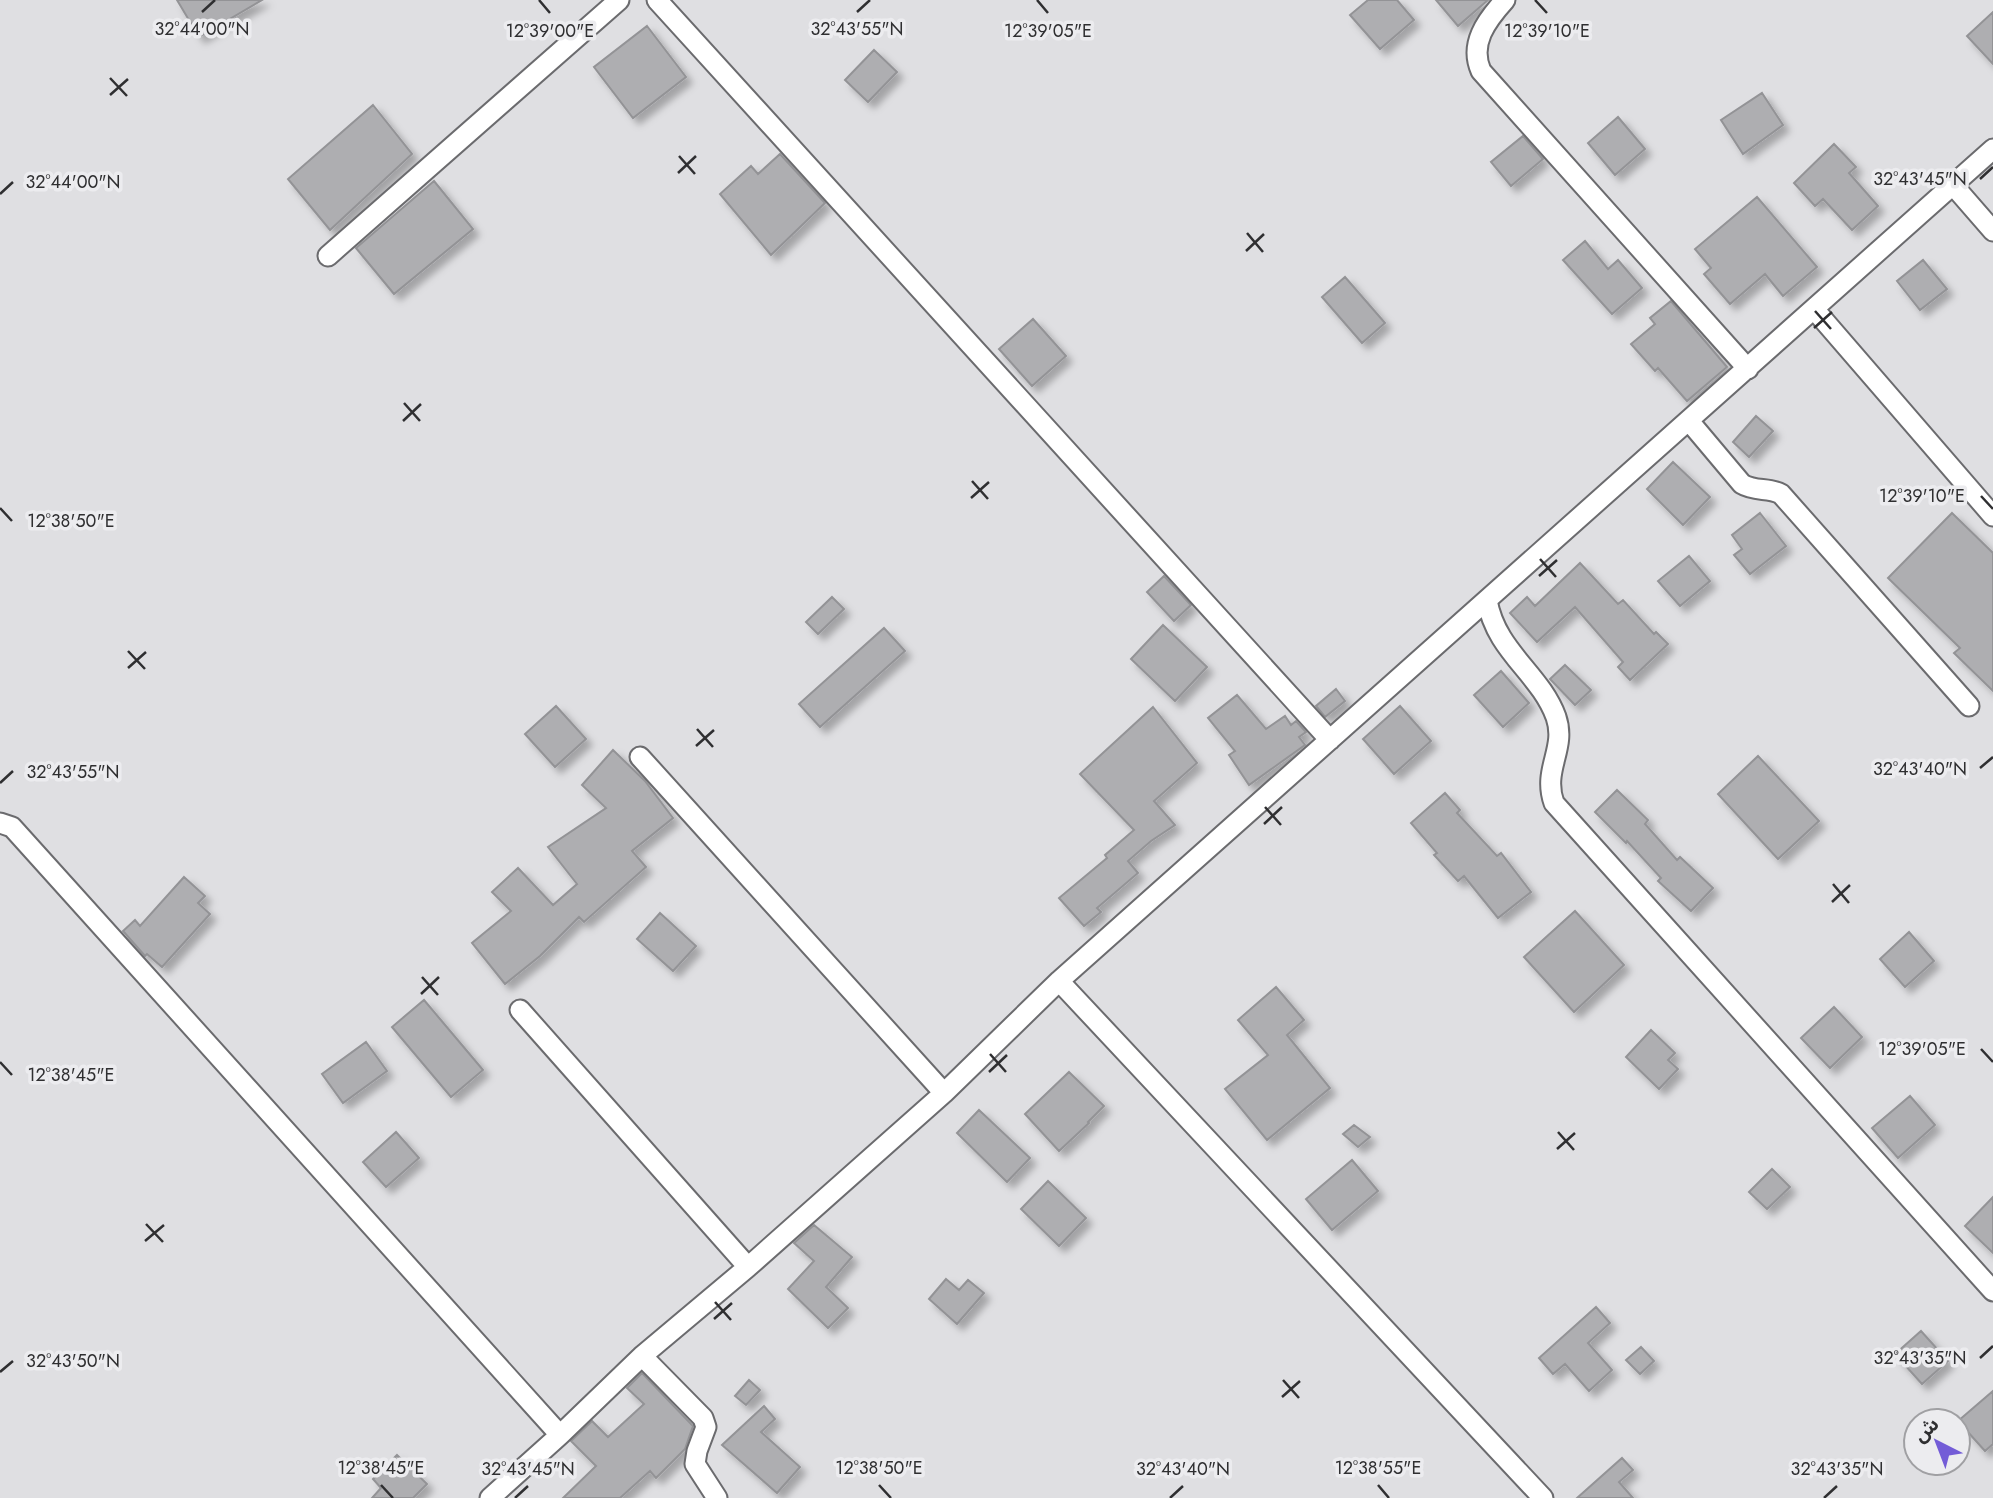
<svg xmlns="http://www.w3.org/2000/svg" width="1993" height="1498" viewBox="0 0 1993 1498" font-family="Jost,'Noto Sans Arabic',sans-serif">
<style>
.building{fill:#aeaeb1;stroke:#939396;stroke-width:2;filter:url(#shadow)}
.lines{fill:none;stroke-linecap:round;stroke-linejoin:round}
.minor-casing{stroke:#6b6b6e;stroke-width:23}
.minor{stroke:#fff;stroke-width:19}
.ticks{fill:none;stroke:#2f2f31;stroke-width:2.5}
.ticks-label{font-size:18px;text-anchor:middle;fill:#2f2f31;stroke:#ececef;stroke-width:7;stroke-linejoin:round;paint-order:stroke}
</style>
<defs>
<filter id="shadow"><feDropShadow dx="6" dy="6" stdDeviation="3.5" flood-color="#0004"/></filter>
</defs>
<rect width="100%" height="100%" fill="#dfdfe2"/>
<path class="building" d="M177 0H262L199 37Z
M1368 0H1397L1414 20 1380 49 1350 15Z
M1436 0H1488L1458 26Z
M1993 12V64L1967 36Z
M647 26 686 77 633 118 594 67Z
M874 50 897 72 868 102 845 80Z
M1762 93 1783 125 1743 154 1721 120Z
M373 105 412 154 330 230 288 179Z
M1618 117 1645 149 1615 175 1588 143Z
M1523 136 1543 159 1511 186 1491 162Z
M1834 144 1856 167 1849 173 1878 206 1852 230 1823 199 1815 206 1794 183Z
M780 154 825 203 771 255 720 194 751 166 758 174Z
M434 181 473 229 394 294 356 248Z
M1757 197 1817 267 1783 296 1765 274 1730 304 1704 274 1711 268 1695 249Z
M1585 241 1608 269 1618 260 1642 288 1612 314 1563 260Z
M1923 260 1947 289 1920 310 1897 281Z
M1345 277 1385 323 1362 343 1322 297Z
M1671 301 1727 367 1687 401 1658 368 1655 371 1631 344 1655 324 1650 318Z
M1033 319 1066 356 1032 386 999 349Z
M1756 416 1773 431 1749 457 1733 442Z
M1673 462 1710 497 1683 525 1647 489Z
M1760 513 1786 546 1750 574 1734 555 1742 549 1732 535Z
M1952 513 1993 553V691L1954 653 1960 648 1888 578Z
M1689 556 1710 581 1680 606 1658 581Z
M1580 563 1618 604 1623 600 1654 634 1656 632 1668 644 1630 680 1618 667 1623 662 1575 607 1537 642 1510 613 1527 597 1535 606Z
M1164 576 1191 605 1174 621 1147 592Z
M832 597 844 609 818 634 806 622Z
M1163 625 1207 667 1175 701 1131 659Z
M884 628 905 651 820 727 799 704Z
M1565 665 1591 690 1575 705 1550 679Z
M1501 671 1529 703 1503 727 1474 695Z
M1336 689 1345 701 1325 717 1316 706Z
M1237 695 1266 729 1285 716 1291 725 1296 721 1306 732 1299 737 1305 745 1249 785 1229 755 1235 751 1208 718Z
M556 706 586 739 555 767 525 734Z
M1400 706 1431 741 1394 774 1363 739Z
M1153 707 1197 763 1154 801 1175 825 1151 841 1128 861 1138 873 1097 908 1101 912 1084 926 1059 898 1107 858 1105 855 1134 830 1080 774Z
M613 750 645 781 673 818 632 851 646 867 584 922 579 917 540 956 505 984 472 943 511 911 492 892 518 868 553 905 577 884 548 847 606 808 582 785Z
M1758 756 1819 821 1778 859 1718 794Z
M1617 790 1648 820 1645 824 1677 860 1680 857 1713 888 1691 911 1658 881 1661 878 1627 841 1626 843 1595 812Z
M1445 793 1460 810 1457 813 1497 856 1501 853 1531 892 1498 918 1464 876 1458 881 1434 855 1437 853 1411 823Z
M184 877 205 896 198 903 210 914 162 967 147 954 145 956 123 931 135 920 140 926Z
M1575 911 1624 965 1574 1012 1524 957Z
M660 913 696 946 673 971 637 939Z
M1909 932 1934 961 1905 987 1880 959Z
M1276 987 1304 1020 1287 1035 1330 1088 1267 1140 1225 1089 1268 1055 1238 1020Z
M424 1000 483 1070 451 1097 392 1027Z
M1834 1007 1862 1037 1830 1068 1801 1038Z
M1651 1030 1675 1053 1668 1060 1678 1069 1659 1089 1626 1057Z
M366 1042 387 1071 343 1103 322 1074Z
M1069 1072 1104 1106 1088 1122 1089 1123 1059 1151 1025 1114Z
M1910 1096 1935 1125 1898 1158 1872 1128Z
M979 1110 1030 1158 1007 1182 957 1133Z
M1354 1125 1370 1137 1358 1147 1343 1134Z
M396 1132 419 1158 386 1187 363 1162Z
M1352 1160 1378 1191 1332 1230 1306 1199Z
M1772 1169 1790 1187 1767 1209 1749 1192Z
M1048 1181 1086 1218 1059 1246 1021 1209Z
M1993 1197V1253L1965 1226Z
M814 1225 852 1257 826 1287 848 1308 828 1328 788 1289 814 1261 794 1243Z
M946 1279 959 1290 968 1280 984 1293 957 1324 929 1299Z
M1596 1307 1610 1323 1588 1343 1612 1370 1589 1391 1565 1364 1553 1374 1539 1358Z
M1921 1331 1948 1361 1922 1384 1895 1354Z
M1641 1347 1654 1361 1640 1374 1626 1360Z
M642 1373 693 1426 685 1449 656 1478 650 1471 620 1498H563L596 1466 571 1441 592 1421 608 1437 644 1404 627 1388Z
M749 1380 760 1390 746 1405 735 1396Z
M1993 1391V1444L1985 1451 1958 1421Z
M764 1406 775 1419 761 1432 800 1467 777 1493 722 1445Z
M397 1455 427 1484 413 1498H372L381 1488 373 1479Z
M1622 1458 1633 1470 1619 1482 1633 1498H1577Z"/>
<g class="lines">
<g class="minor-casing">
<path id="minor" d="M657 0 1330 740
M1505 0C1486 21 1469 44 1481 71L1748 369
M1953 185 1993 231
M328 256 619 0
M1814 309 1993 516
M1689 421 1742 484C1755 492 1769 487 1781 494L1969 706
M1487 600C1496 652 1540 673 1556 717 1567 749 1542 769 1554 803L1993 1291
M640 757 944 1093
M0 823 12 827 560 1435
M1059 981 1543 1498
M520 1010 748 1267
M642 1356 703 1418 706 1427 697 1451 695 1464 717 1498
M490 1498 560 1435 642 1356 748 1267 944 1093 1059 981 1993 149"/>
</g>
<use href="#minor" class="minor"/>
</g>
<path class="ticks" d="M539 0 550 13M1037 0 1048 13M1535 0 1547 13M202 12 215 0M857 12 870 0M110 78 127 96M110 95 128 79M679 156 695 174M678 173 696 156M1980 179 1993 167M0 194 13 182M1247 233 1263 252M1246 251 1264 234M1815 311 1831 329M1814 328 1832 312M404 403 420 421M403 421 421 404M972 481 988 499M1981 496 1993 509M971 498 989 482M0 508 12 521M1540 559 1556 577M1539 576 1557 560M128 651 145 669M128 668 146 652M697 729 713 747M696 746 714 730M1980 768 1993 757M0 783 13 771M1265 807 1281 825M1264 824 1282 807M1833 884 1849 903M1832 902 1850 885M422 977 438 995M421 994 439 977M1981 1049 1993 1062M990 1054 1006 1072M0 1062 12 1075M989 1072 1007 1055M1558 1132 1574 1150M1557 1149 1575 1133M146 1224 163 1242M145 1241 164 1225M715 1302 731 1320M714 1319 732 1303M1980 1358 1993 1346M0 1372 13 1361M1283 1380 1299 1398M1282 1397 1300 1381M381 1485 393 1498M879 1485 891 1498M1378 1485 1389 1498M515 1498 528 1486M1170 1498 1183 1486M1824 1498 1837 1486"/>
<g class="ticks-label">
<text x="857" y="35">32°43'55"N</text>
<text x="202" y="35">32°44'00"N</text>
<text x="1048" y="37">12°39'05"E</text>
<text x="550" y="37">12°39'00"E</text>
<text x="1547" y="37">12°39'10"E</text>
<text x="1920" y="185">32°43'45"N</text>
<text x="73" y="188">32°44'00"N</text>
<text x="1922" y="502">12°39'10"E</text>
<text x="71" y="527">12°38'50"E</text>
<text x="1920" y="775">32°43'40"N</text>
<text x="73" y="778">32°43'55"N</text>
<text x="1922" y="1055">12°39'05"E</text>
<text x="71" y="1081">12°38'45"E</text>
<text x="1920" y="1364">32°43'35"N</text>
<text x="73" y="1367">32°43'50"N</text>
<text x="381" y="1474">12°38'45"E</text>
<text x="879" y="1474">12°38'50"E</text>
<text x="1378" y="1474">12°38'55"E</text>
<text x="528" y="1475">32°43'45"N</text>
<text x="1183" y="1475">32°43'40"N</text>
<text x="1837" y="1475">32°43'35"N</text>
</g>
<g transform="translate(1937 1442) rotate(318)"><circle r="33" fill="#ececef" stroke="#a0a0a3" stroke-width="2"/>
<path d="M0-5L12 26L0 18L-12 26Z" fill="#735cd7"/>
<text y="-10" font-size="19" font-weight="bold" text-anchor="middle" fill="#2f2f31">ش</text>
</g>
</svg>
